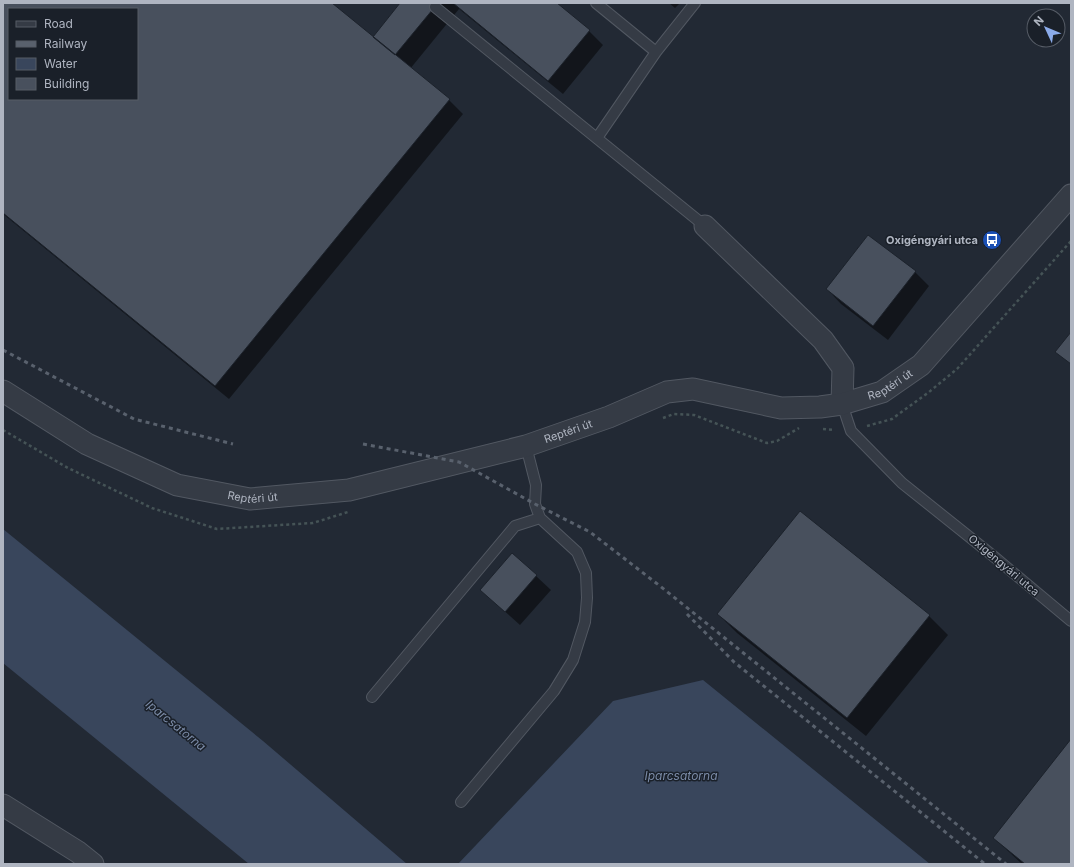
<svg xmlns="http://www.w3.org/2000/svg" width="1074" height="867" viewBox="0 0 1074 867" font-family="Inter,sans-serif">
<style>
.water{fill:#39465c}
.shadow{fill:#0007;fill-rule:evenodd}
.building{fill:#48505d;stroke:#1c222b;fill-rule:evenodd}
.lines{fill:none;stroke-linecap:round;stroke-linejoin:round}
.service-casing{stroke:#525862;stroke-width:12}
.minor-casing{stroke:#525862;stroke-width:23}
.path{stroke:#455356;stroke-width:2.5;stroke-dasharray:3 3;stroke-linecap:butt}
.service{stroke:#353b45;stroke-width:10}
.minor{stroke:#353b45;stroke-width:21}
.rail{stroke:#59616d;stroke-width:3;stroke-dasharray:4 4;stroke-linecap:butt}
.labels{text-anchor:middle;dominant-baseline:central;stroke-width:3;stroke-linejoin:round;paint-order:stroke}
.poi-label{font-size:11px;font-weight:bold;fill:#afb5c1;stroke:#1a2029;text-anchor:end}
.street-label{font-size:11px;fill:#afb5c1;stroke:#1a2029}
.water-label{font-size:12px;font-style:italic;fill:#7b8ba7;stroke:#1a2029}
</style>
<rect width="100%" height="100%" fill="#222934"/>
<path class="water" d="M3 529 263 741 407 864H249L3 663Z
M703 680 930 864H458L613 701Z"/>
<path class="shadow" d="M3 3H331L373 38 402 3H555L589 31 603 45 563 94 459 9 410 69 449 100 463 114 229 399 3 214ZM9 9H137V99H9Z
M669 3H680L675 8Z
M915 272 929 286 888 340 841 304 827 289Z
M536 576 551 590 520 625 481 590Z
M718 614 929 616 948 635 866 736 737 633Z
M1071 741V864H1022L994 838Z"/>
<path class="building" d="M3 3H332L450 99 215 386 3 213ZM9 9H137V99H9Z
M400 3H438L395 55 373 37Z
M453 3H557L590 30 548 81Z
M868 235 916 271 873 326 826 289Z
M1071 332V364L1055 352Z
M800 511 930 615 847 718 717 614Z
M512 553 537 575 505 612 480 590Z
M1071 739V864H1025L993 838Z"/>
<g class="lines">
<g class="service-casing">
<path id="service" d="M596 3 656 52
M435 7 705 226
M597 138 656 52 695 3
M842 404 851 431 902 483 992 555 1071 621
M372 697 515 526 540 518
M461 802 554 691 573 660 585 622 587 598 586 573 577 552 540 518 535 504 536 485 526 446"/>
</g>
<g class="minor-casing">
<g id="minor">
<path d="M705 226 823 340 843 368 842 404"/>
<path id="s1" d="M3 391 87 444 177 485 250 499 349 490 526 446 609 417 667 392 693 389 781 408 820 407 842 404 882 392 921 365 1071 195"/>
<path d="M3 805 78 852 93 864"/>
</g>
</g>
<path class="path" d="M663 418 674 414 694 415 767 443 777 441 799 428
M867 426 892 419 929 392 957 369 1071 241
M823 429 834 430
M3 430 68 468 152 508 217 529 313 523 348 512"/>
<use href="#service" class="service"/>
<use href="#minor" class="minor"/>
<path class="rail" d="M3 350 134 419 233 444
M363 444 459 462 535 504 590 532 660 586 1006 864
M687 614 734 662 985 864"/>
</g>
<defs>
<g id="bus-disc" transform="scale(1)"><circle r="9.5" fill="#1a4fb4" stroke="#1a2029"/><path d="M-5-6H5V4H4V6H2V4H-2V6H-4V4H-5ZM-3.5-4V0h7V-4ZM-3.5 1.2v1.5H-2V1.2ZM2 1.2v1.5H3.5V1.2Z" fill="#fff"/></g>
</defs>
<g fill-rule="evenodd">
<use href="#bus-disc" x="992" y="240"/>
</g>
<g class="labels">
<g class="poi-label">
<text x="978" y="240">Oxigéngyári utca</text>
</g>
<g class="street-label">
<text stroke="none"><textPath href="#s1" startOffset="935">Reptéri út</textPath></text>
<text stroke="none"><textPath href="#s1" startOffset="599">Reptéri út</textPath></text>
<text stroke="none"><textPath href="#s1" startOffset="275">Reptéri út</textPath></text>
<text transform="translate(1004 565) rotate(40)">Oxigéngyári utca</text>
</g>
<g class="water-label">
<text transform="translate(176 725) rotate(39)">Iparcsatorna</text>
<text x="681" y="775">Iparcsatorna</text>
</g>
</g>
<rect width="1074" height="867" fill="none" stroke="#afb5c1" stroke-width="8"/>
<rect x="8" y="8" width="130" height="92" fill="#1a2029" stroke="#565c66"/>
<rect x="16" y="21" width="20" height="6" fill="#353b45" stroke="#565c66"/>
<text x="44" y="28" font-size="12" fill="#afb5c1">Road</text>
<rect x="16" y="41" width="20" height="6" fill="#59616d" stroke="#565c66"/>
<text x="44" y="48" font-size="12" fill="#afb5c1">Railway</text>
<rect x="16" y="58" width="20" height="12" fill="#39465c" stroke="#565c66"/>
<text x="44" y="68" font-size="12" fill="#afb5c1">Water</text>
<rect x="16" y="78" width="20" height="12" fill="#48505d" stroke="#565c66"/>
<text x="44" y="88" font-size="12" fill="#afb5c1">Building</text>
<g transform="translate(1046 28) rotate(314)"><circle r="19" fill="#1a2029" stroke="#565c66"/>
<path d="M0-3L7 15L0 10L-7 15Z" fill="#8babea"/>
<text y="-6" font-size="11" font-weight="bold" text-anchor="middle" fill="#afb5c1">N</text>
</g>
</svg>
